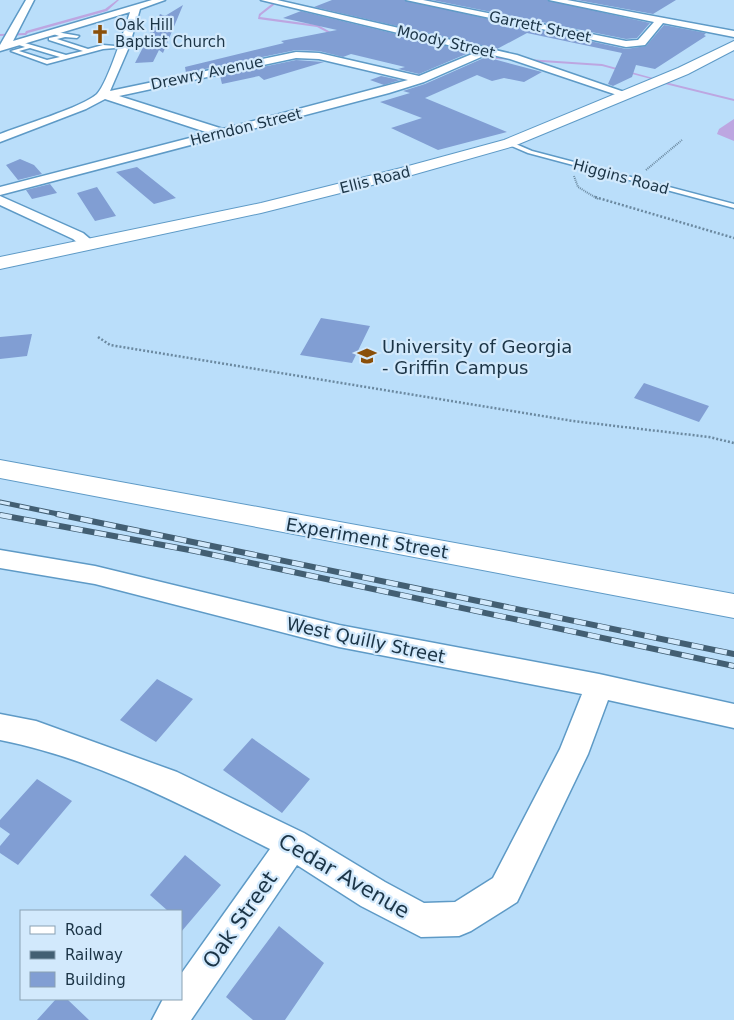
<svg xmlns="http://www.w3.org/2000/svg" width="734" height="1020" viewBox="0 0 734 1020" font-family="'DejaVu Sans',sans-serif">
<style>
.water{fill:#bda6e1}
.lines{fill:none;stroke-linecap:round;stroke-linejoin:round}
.stream{fill:#bda6e1;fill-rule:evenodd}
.building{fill:#819ed3}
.lane-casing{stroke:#5e9ac6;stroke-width:3}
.street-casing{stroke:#5e9ac6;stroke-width:3}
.secondary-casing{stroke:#5e9ac6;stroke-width:2}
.path-far1{stroke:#6b89a0;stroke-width:2;stroke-dasharray:1 1;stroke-linecap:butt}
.path{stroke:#6b89a0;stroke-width:2.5;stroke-dasharray:2 2;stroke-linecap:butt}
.lane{fill:#fff;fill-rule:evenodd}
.street{fill:#fff;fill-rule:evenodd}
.secondary{fill:#fff;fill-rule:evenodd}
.rail-far1-casing{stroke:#435f73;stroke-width:5}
.rail-casing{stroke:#435f73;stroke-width:6}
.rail-far1{stroke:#d2e9fc;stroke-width:3;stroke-dasharray:10;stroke-linecap:butt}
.rail{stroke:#d2e9fc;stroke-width:4.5;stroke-dasharray:12;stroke-linecap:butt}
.labels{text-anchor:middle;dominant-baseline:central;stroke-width:4.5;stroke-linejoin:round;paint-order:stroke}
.far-poi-label{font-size:15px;fill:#1b3446;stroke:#d2e9fc;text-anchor:start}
.far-street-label{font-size:15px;fill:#1b3446;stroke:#d2e9fc}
.poi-label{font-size:18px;fill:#1b3446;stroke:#d2e9fc;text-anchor:start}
.street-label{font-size:18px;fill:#1b3446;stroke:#d2e9fc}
.near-street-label{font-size:21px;fill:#1b3446;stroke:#d2e9fc}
</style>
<rect width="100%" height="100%" fill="#badefa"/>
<path class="water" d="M734 119V141L717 134 719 129Z"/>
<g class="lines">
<path class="stream" d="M117 0H119L107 11 28 33 26 35 0 36V34L25 33 26 31 105 9Z
M273 3 274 5 261 15 260 17 318 25 336 35 334 36 317 27 258 19 259 14Z
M481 56 602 64 653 78 651 79 602 66 482 58Z
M665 82 734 99V101L665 84Z"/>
</g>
<path class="building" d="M332 0H404L626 49 646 46 664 25 706 33 704 35 706 36 655 69 636 65 632 77 613 86 608 84 622 53 527 33 497 49 314 7Z
M432 0H547L650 23 637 38 626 39Z
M577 0H676L653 14Z
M183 5 163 53 159 50 153 62 135 63 160 14 165 16Z
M301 11 471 52 419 74 398 69 405 67 351 54 343 57 319 51 296 50 186 73 185 67 284 43 281 41 337 30 283 18Z
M486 57 542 72 524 82 504 78 492 81 477 75 425 98 507 132 438 150 391 128 422 118 380 102 410 93 403 91 425 84Z
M296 60 324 62 264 80 259 76 222 84 220 76Z
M381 76 400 80 384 85 370 80Z
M20 159 34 165 42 174 18 180 6 165Z
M137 167 176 198 154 204 116 172Z
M50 184 57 193 32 199 26 190Z
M97 187 116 216 95 221 77 193Z
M321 318 370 326 352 363 300 355Z
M32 334 27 356 0 359V337Z
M644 383 709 406 699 422 634 398Z
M157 679 193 699 156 742 120 720Z
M252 738 310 779 282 813 223 770Z
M37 779 72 801 18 865 0 853V846L10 834 0 827V820Z
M185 855 221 885 181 932V911H168L150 895Z
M279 926 324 963 285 1020H253L226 997Z
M56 999H67L89 1020H37Z"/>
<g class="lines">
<g class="lane-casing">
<path id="lane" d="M51 31 79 36 77 38 65 37 57 39 88 49 103 45 127 47 103 49 47 64 11 51 25 47 16 44 18 41 66 55 83 51 49 40V38L59 36 51 33ZM30 48 60 57 47 60 19 51Z
M507 142H511L532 151 734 204V208L528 153 507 144Z"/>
</g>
<g class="street-casing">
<path id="street" d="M26 0H34L13 41 152 0H165L140 9 129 47 110 91 296 52 319 53 419 76 477 52 261 0H277L517 55 630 94 624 97 620 96 510 59 488 54 424 82 389 93 0 195V187L209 133 105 99 86 109 0 142V134C20 126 83 107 97 94 107 84 125 28 130 12L0 51V45ZM296 58 319 59 408 80 223 129 119 96Z
M406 0H423L626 41 638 40 654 22 549 0H567L734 31V37L663 23 645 45 626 47Z
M0 196 83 233 96 244 93 247H83L73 239 0 205Z
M0 550 95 566 339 625 599 674 734 704V728L608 700 588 754 517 902 471 931 459 936 421 937 361 906 297 865 191 1020H152L163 999H181V974L270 849C184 806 96 759 0 740V714L36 721 177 772 304 833 385 882 424 903 455 902 493 878 560 749 582 694 339 647 95 584 0 568Z"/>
</g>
<g class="secondary-casing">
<path id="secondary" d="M734 41V50L688 74 514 146 412 175 261 213 0 269V257L261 203 401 168 504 140 678 68Z
M0 460 734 594V618L0 478Z"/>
</g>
<path class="path-far1" d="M646 170 682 140
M574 176 578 187 598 199"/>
<path class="path" d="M595 197 734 238
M98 337 110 345 573 421 709 437 734 443"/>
<use href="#lane" class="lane"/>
<use href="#street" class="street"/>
<use href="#secondary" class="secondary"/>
<g class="rail-far1-casing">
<path id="rail-far1" d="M0 502 63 515"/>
</g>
<g class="rail-casing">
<path id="rail" d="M57 514 734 654
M0 515 195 551 734 666"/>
</g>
<use href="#rail-far1" class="rail-far1"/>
<use href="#rail" class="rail"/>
</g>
<defs>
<g id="church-bare" transform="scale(1.5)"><path d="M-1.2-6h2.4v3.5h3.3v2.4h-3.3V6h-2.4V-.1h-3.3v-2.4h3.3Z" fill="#8a4f09" stroke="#d2e9fc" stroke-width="2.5" paint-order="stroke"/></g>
<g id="university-bare" transform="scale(1.5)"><path d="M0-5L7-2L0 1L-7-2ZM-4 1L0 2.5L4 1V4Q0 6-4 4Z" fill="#8a4f09" stroke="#d2e9fc" stroke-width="2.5" paint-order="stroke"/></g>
</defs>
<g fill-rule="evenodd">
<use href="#church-bare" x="100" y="34"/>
<use href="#university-bare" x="367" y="356"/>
</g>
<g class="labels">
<g class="far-poi-label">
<text x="115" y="25">Oak Hill<tspan x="115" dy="17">Baptist Church</tspan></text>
</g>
<g class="far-street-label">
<text transform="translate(540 27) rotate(12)">Garrett Street</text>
<text transform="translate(446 42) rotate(13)">Moody Street</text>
<text transform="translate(207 73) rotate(-12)">Drewry Avenue</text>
<text transform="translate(246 127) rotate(-14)">Herndon Street</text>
<text transform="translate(621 177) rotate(15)">Higgins Road</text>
<text transform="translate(375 180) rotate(-14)">Ellis Road</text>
</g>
<g class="poi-label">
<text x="382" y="346">University of Georgia<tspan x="382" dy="21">- Griffin Campus</tspan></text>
</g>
<g class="street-label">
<text transform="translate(367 538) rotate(10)">Experiment Street</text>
<text transform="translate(366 640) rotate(12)">West Quilly Street</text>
</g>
<g class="near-street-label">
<text transform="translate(344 876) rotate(30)">Cedar Avenue</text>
<text transform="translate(240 920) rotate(-55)">Oak Street</text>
</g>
</g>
<rect x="20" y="910" width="162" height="90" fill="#d2e9fc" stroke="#89a1b3"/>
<rect x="30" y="926" width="25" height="8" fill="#ffffff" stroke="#89a1b3"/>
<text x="65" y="935" font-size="15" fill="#1b3446">Road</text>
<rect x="30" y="951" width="25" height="8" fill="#435f73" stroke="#89a1b3"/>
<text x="65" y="960" font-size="15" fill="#1b3446">Railway</text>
<rect x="30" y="972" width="25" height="15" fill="#819ed3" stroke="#89a1b3"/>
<text x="65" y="985" font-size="15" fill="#1b3446">Building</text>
</svg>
